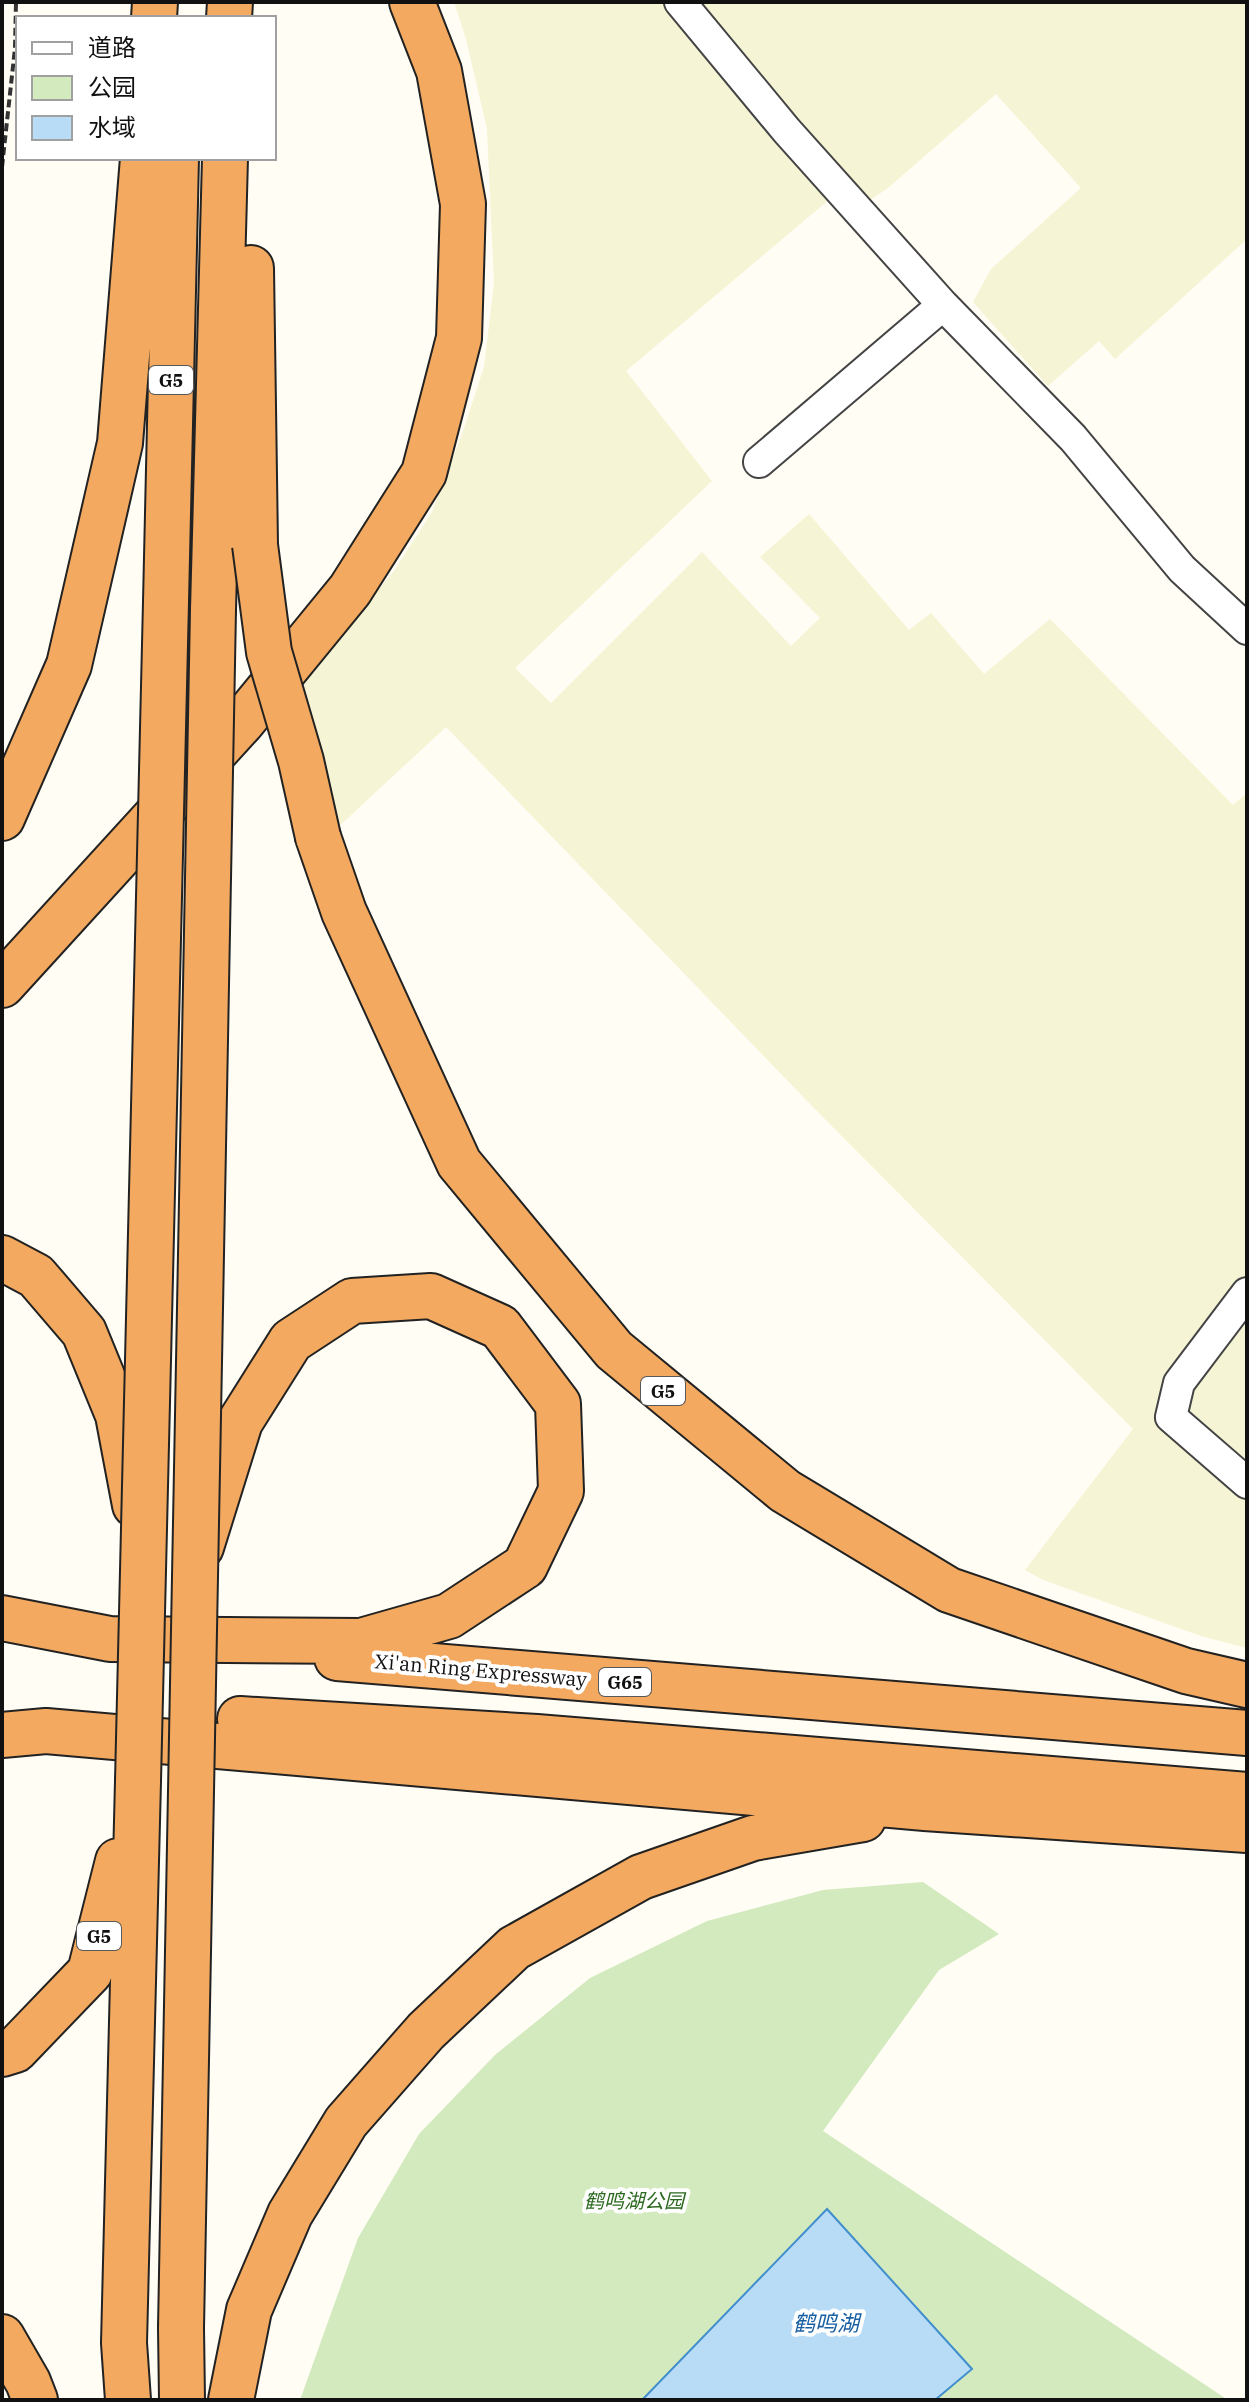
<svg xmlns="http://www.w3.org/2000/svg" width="1249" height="2402" viewBox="0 0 1249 2402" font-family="'IBM Plex Serif','Noto Sans SC',serif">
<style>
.farmland{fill:#f5f4d4}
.green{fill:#d2eabd}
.water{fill:#b9dcf6;stroke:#418ecd;stroke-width:2}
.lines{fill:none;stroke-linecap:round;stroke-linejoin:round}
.minor-casing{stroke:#444;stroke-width:34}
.highway-casing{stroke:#222;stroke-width:48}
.path{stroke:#333;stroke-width:4;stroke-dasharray:8 4;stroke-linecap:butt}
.minor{stroke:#fff;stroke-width:30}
.highway{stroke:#f3a95f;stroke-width:44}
.highway-bridge-casing{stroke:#222;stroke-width:48;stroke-linecap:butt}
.highway-bridge{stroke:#f3a95f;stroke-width:44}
.labels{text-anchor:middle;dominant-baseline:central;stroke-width:8;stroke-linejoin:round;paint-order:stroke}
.shield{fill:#fff;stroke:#585858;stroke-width:2}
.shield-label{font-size:18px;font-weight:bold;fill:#111}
.street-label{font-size:20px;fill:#111;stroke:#fff}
.park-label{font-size:20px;font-style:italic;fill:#2c6920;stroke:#fff}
.water-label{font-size:22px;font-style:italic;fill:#1960a3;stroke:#fff}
</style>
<rect width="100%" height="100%" fill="#fffdf4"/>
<path class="farmland" d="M454 2H1247V239L1115 359 1099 341 1048 386 973 302 991 269 1081 188 996 94 888 188 871 199 850 182 626 371 712 481 515 668 551 703 702 552 791 646 820 618 760 557 809 514 909 630 931 613 984 674 1050 619 1233 805 1247 793V1648L1201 1636 1043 1580 1025 1570 1133 1429 812 1106 446 727 336 829 290 695 394 571 432 512 462 434 484 367 494 283 487 129 466 39Z"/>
<path class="green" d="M923 1882 999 1934 939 1970 823 2131 1228 2400H300L358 2238 419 2134 495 2055 590 1978 707 1921 823 1890Z"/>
<path class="water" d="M827 2209 972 2369 935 2400H642Z"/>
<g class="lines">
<g class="minor-casing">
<path id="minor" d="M680 2 787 131 943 305 1073 438 1182 569 1247 629
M759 462 943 305
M1247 1293 1179 1383 1171 1417 1247 1483"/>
</g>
<g class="highway-casing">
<path id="highway" d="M154 18 155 2
M229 18 230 2
M251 268 255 545
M166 602 176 158
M213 610 225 158
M2 818 69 665 120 443 143 158
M318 837 344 912 459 1163 614 1350 785 1491 949 1590 1186 1671 1247 1685
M2 985 242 722 350 590 424 473 459 338 463 204 439 71 412 2
M2 1258 36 1276 84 1332 118 1415 135 1505
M2 1618 110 1639 361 1641 449 1616 525 1566 561 1491 558 1404 500 1327 431 1296 352 1301 291 1341 240 1422 201 1547
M337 1658 1247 1733
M240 1719 537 1737 1247 1795
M2 1735 46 1731 925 1808 1247 1830
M2 2054 15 2050 90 1972 118 1861
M181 2328 182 2400
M2 2337 28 2382 35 2400
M128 2400 124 2343 138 1781
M231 2400 249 2310 290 2214 346 2122 426 2031 514 1948 641 1877 753 1838 863 1819"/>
</g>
<path class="path" d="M2 167 15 48 16 2"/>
<use href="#minor" class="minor"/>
<use href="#highway" class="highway"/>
<g class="highway-bridge-casing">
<path id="highway-bridge" d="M255 545 269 652 301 761 318 837
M138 1781 166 602
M181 2328 213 610"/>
</g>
<use href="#highway-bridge" class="highway-bridge"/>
</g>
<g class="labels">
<g class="shield">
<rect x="149" y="366" width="44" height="28" rx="6"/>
<rect x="641" y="1377" width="44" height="28" rx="6"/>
<rect x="599" y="1668" width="52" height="28" rx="6"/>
<rect x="77" y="1922" width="44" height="28" rx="6"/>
</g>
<g class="shield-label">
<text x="171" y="380">G5</text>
<text x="663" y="1391">G5</text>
<text x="625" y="1682">G65</text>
<text x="99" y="1936">G5</text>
</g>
<g class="street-label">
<text transform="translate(481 1670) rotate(5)">Xi'an Ring Expressway</text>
</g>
<g class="park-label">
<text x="634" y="2200">鹤鸣湖公园</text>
</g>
<g class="water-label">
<text x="826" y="2322">鹤鸣湖</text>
</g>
</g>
<rect width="1249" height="2402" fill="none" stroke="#111111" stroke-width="8"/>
<rect x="16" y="16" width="260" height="144" fill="#ffffff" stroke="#a0a0a0" stroke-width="2"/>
<rect x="32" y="42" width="40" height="12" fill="#ffffff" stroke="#a0a0a0" stroke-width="2"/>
<text x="88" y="56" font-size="24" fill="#111111">道路</text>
<rect x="32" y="76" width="40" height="24" fill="#d2eabd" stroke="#a0a0a0" stroke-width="2"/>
<text x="88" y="96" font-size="24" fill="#111111">公园</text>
<rect x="32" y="116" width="40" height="24" fill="#b9dcf6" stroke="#a0a0a0" stroke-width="2"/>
<text x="88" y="136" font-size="24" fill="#111111">水域</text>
</svg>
